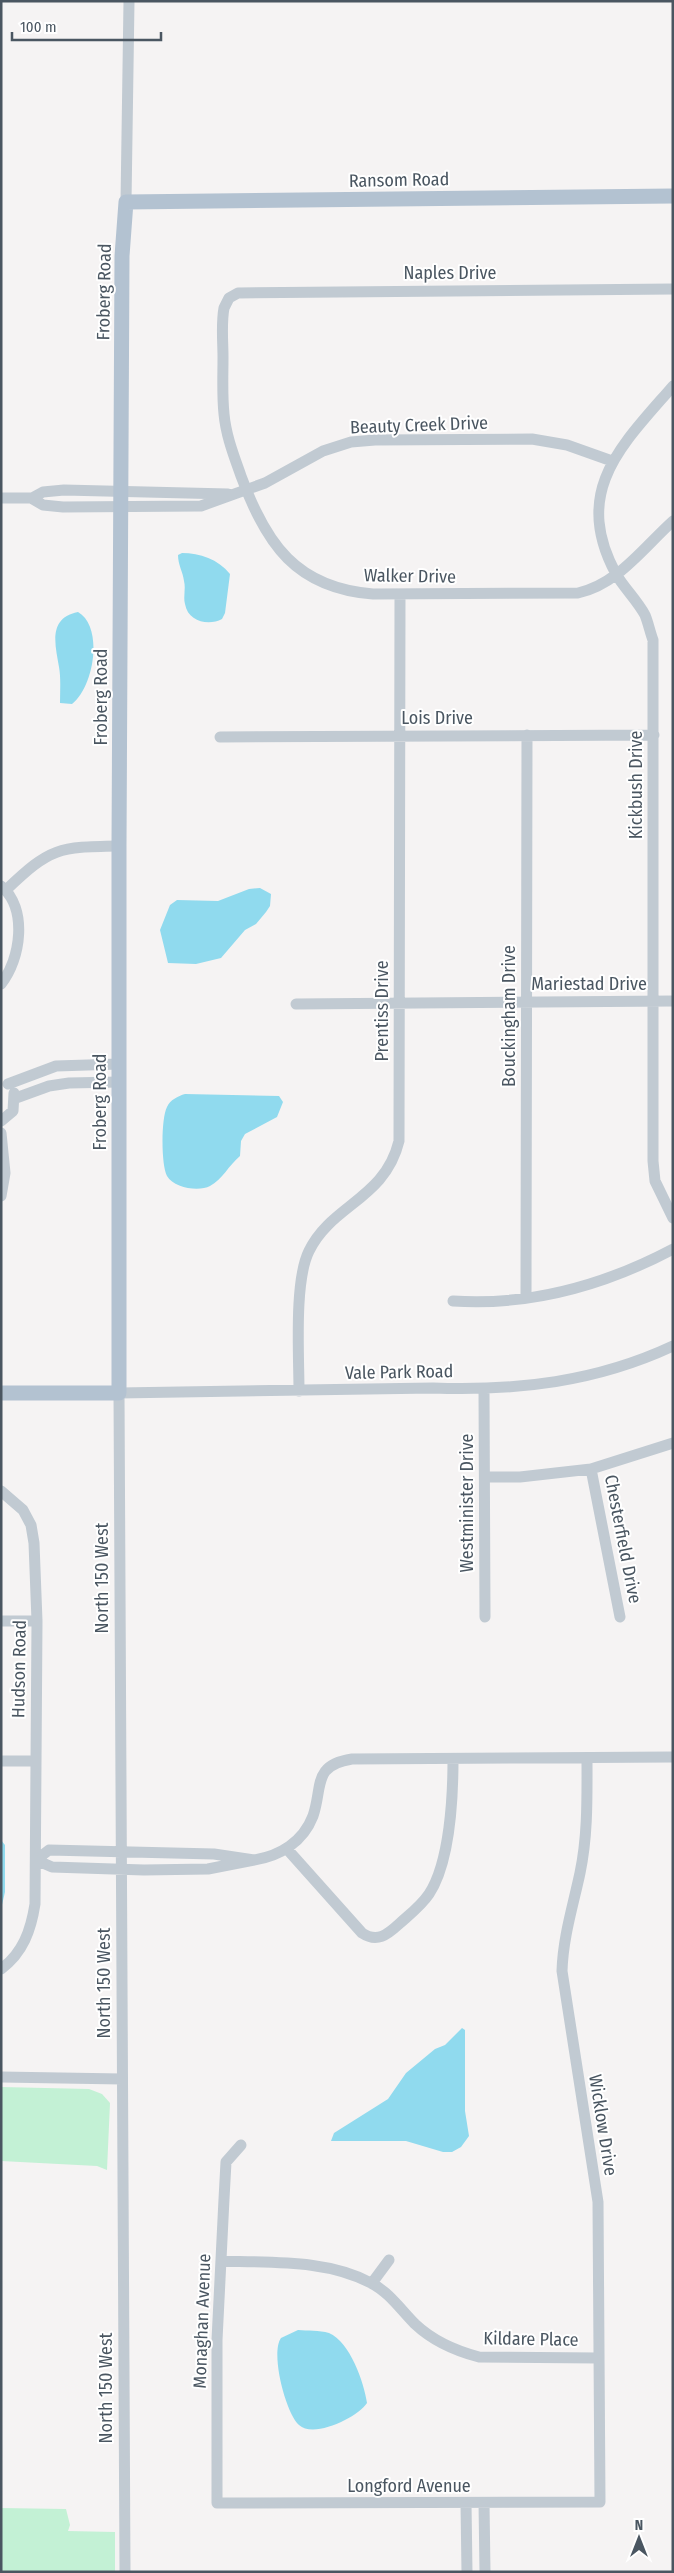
<svg xmlns="http://www.w3.org/2000/svg" width="674" height="2573" viewBox="0 0 674 2573" font-family="'Fira Sans Condensed',sans-serif">
<style>
.green{fill:#c3f1d5}
.water{fill:#90daee}
.lines{fill:none;stroke-linecap:round;stroke-linejoin:round}
.minor{stroke:#c1cad2;stroke-width:11}
.major{stroke:#b3c2d1;stroke-width:15}
.labels{text-anchor:middle;dominant-baseline:central;stroke-width:4;stroke-linejoin:round;paint-order:stroke}
.street-label{font-size:18px;fill:#4a5661;stroke:#fff}
</style>
<rect width="100%" height="100%" fill="#f5f3f3"/>
<path class="green" d="M1 2087 89 2089 102 2094 110 2103 107 2170 97 2166 1 2161Z
M1 2508 66 2509 70 2525 68 2531 115 2532V2572H1Z"/>
<path class="water" d="M182 553C200 553 218 559 230 574L225 613 222 619C209 626 188 622 185 604 183 597 186 589 184 581 183 572 178 565 178 555Z
M78 612C104 627 94 687 72 704L60 703C60 691 61 678 59 667 55 644 48 618 78 612Z
M260 888 271 894 270 906 266 912 256 924 245 930 221 958 196 964 168 963 160 930 170 905 177 900 218 901 249 889Z
M185 1094 279 1096 283 1102 277 1117 245 1134 241 1141 240 1156C229 1165 222 1180 210 1186 199 1192 174 1188 167 1176 161 1165 161 1118 167 1107 170 1100 178 1096 185 1094Z
M1 1840 5 1845V1892L1 1909Z
M462 2028 465 2030V2111L469 2136 461 2147 452 2152H443L406 2141H331L334 2133 388 2099 406 2073 435 2049 445 2045Z
M298 2330C308 2331 319 2330 329 2333 350 2342 364 2382 367 2403 358 2417 314 2439 299 2425 286 2414 270 2353 281 2338Z"/>
<g class="lines">
<path class="minor" d="M126 202 129 1
M673 289 238 293 229 298 224 308C221 324 223 341 223 357 223 376 222 395 224 414 226 436 234 456 241 476 266 544 296 588 373 594L578 593C618 584 643 548 673 521
M673 386C622 445 571 491 616 574 624 588 637 600 645 615 648 622 650 632 653 640V1161L655 1181 673 1218
M1 498H31L43 505 63 507 201 506 265 483 323 451 351 442 375 440 532 439 567 445 612 461
M32 498 43 492 64 490 228 494
M220 737 654 735
M1 886C28 908 21 959 1 984
M6 890C51 847 58 847 119 846
M296 1004 673 1001
M8 1084 56 1066 119 1064
M16 1098 49 1086 69 1083 119 1082
M1 1121 13 1111 14 1093
M1 1133 5 1173 1 1196
M526 1298 527 735
M453 1301C530 1306 605 1285 673 1249
M484 1390 485 1617
M299 1391C299 1356 294 1281 309 1251 331 1205 385 1199 399 1141L400 595
M591 1469 620 1617
M486 1477H520L591 1469 673 1443
M1 1491 23 1510 31 1525 34 1543 37 1621 35 1904C31 1930 23 1953 1 1969
M1 1621H37
M1 1761H35
M287 1849 362 1933C377 1943 387 1935 399 1924 409 1915 421 1906 429 1894 450 1862 453 1796 453 1759
M49 1850 214 1854 254 1860 208 1869 144 1870 52 1867 36 1860Z
M254 1860C280 1856 303 1842 313 1816 323 1787 312 1765 352 1759L673 1757
M1 2077 122 2079
M241 2145 226 2162 224 2199 217 2340V2503L600 2502 598 2202 562 1971C563 1937 573 1906 580 1873 588 1835 587 1796 587 1758
M221 2261C270 2263 326 2259 371 2283 389 2292 401 2310 415 2324 433 2341 456 2351 479 2357L598 2358
M372 2283 389 2260
M466 2503 467 2572
M484 2503 485 2572
M125 2572 119 1393 433 1388C517 1391 596 1382 673 1346"/>
<path class="major" d="M1 1393H119V846L122 256 126 202 673 196"/>
</g>
<g class="labels">
<g class="street-label">
<text transform="translate(399 180) rotate(-1)">Ransom Road</text>
<text x="450" y="273">Naples Drive</text>
<text transform="translate(104 292) rotate(-89)">Froberg Road</text>
<text transform="translate(419 425) rotate(-2)">Beauty Creek Drive</text>
<text transform="translate(410 576) rotate(1)">Walker Drive</text>
<text transform="translate(101 697) rotate(-90)">Froberg Road</text>
<text x="437" y="718">Lois Drive</text>
<text transform="translate(636 785) rotate(-90)">Kickbush Drive</text>
<text x="589" y="984">Mariestad Drive</text>
<text transform="translate(382 1011) rotate(-90)">Prentiss Drive</text>
<text transform="translate(509 1016) rotate(-90)">Bouckingham Drive</text>
<text transform="translate(100 1102) rotate(-90)">Froberg Road</text>
<text transform="translate(399 1372) rotate(-1)">Vale Park Road</text>
<text transform="translate(467 1503) rotate(-90)">Westminister Drive</text>
<text transform="translate(623 1539) rotate(79)">Chesterfield Drive</text>
<text transform="translate(102 1578) rotate(-90)">North 150 West</text>
<text transform="translate(19 1669) rotate(-89)">Hudson Road</text>
<text transform="translate(104 1983) rotate(-90)">North 150 West</text>
<text transform="translate(603 2125) rotate(81)">Wicklow Drive</text>
<text transform="translate(202 2321) rotate(-88)">Monaghan Avenue</text>
<text transform="translate(531 2339) rotate(1)">Kildare Place</text>
<text transform="translate(106 2388) rotate(-90)">North 150 West</text>
<text x="409" y="2486">Longford Avenue</text>
</g>
</g>
<rect width="674" height="2573" fill="none" stroke="#4a5661" stroke-width="5"/>
<g transform="translate(639 2538)" stroke="#ffffff" stroke-width="4" paint-order="stroke">
<path d="M0-4L9 19L0 12L-9 19Z" fill="#4a5661"/>
<text y="-8" font-size="14" font-weight="bold" text-anchor="middle" fill="#4a5661">N</text>
</g>
<path d="M12 32v8h149v-8" fill="none" stroke="#4a5661" stroke-width="2.5"/>
<text x="20" y="32" font-size="15" fill="#4a5661" stroke="#ffffff" stroke-width="4" paint-order="stroke">100 m</text>
</svg>
